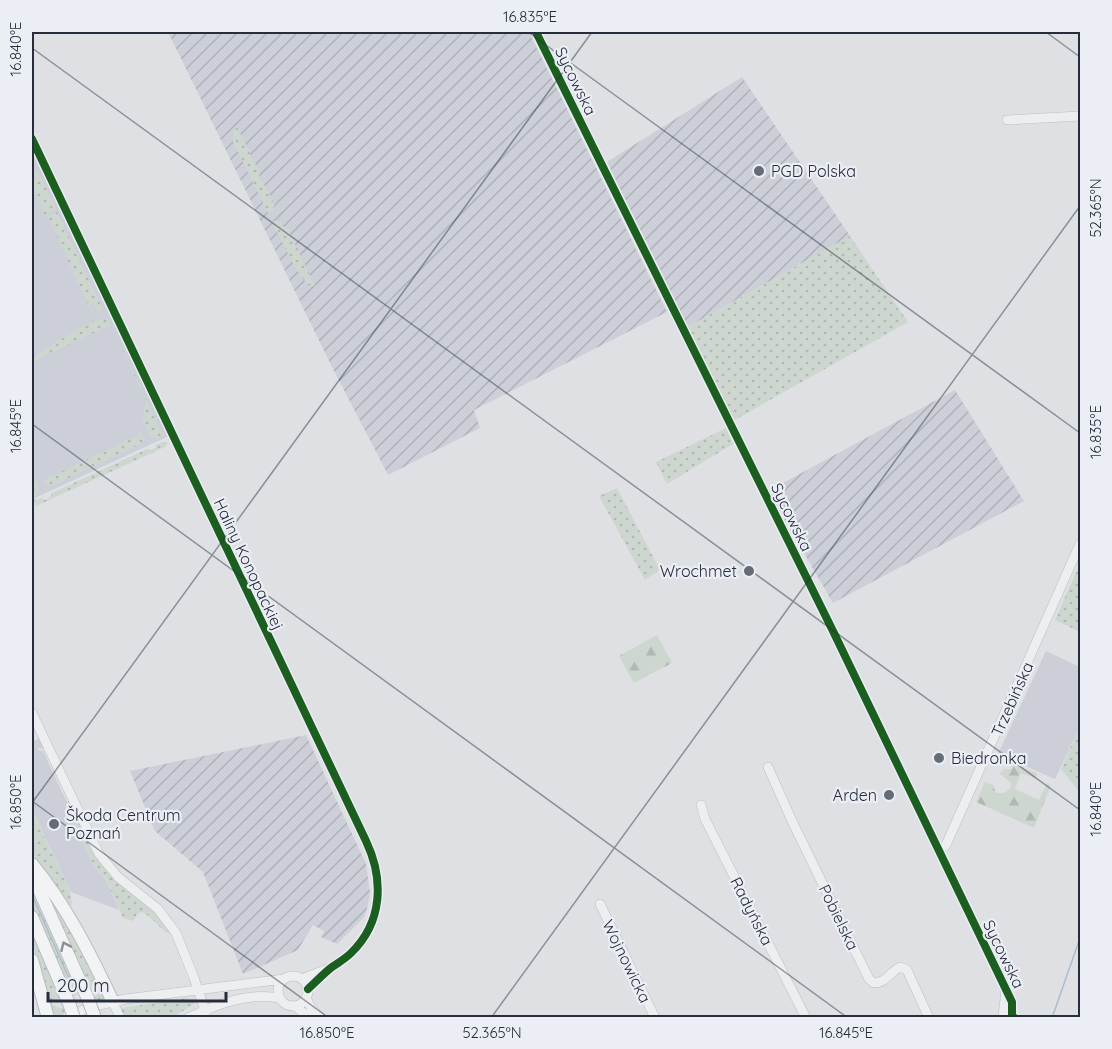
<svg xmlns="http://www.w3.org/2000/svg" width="1112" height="1049" viewBox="0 0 1112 1049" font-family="Quicksand,sans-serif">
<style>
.built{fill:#cccfd7}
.industrial{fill:url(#industrial-furrows)}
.grass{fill:url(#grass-dots)}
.forest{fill:url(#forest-firs)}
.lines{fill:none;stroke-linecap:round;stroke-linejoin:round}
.stream{stroke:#acbccf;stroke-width:1.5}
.minor-casing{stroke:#bcbec2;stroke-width:10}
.major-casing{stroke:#babdc1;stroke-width:14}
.minor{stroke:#edeef0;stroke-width:9}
.major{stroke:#f2f3f4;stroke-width:12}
.major-bridge-casing{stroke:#babdc1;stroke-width:14;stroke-linecap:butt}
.major-bridge{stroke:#f2f3f4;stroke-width:12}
.cycleway-casing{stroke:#ebeef4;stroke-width:11}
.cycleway{stroke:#1b5e20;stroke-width:8}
.oneway{stroke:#8c9098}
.ticks{fill:none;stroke:#262d3b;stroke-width:1.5;stroke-opacity:0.45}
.poi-dot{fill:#666c76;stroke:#ebeef4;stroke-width:2}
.labels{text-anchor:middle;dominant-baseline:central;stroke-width:4.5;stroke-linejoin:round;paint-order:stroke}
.street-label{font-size:16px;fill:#262d3b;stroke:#ebeef4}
.poi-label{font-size:16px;fill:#262d3b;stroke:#ebeef4;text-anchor:start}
.neatline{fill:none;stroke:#262d3b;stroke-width:2}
.ticks-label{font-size:15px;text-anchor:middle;fill:#262d3b}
</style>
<defs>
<pattern id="industrial-furrows" width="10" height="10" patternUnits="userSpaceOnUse" patternTransform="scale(1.5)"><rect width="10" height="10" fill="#cccfd7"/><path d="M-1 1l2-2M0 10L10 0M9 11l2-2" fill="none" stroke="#afb2b9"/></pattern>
<pattern id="grass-dots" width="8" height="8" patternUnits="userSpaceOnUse" patternTransform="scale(1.5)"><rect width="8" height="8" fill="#ced7cf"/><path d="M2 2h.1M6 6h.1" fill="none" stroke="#b1b9b3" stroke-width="1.8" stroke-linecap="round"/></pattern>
<pattern id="forest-firs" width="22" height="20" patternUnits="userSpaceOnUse" patternTransform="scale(1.5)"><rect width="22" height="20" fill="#ced7cf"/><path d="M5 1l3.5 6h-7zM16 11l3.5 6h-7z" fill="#b1b9b3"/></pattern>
</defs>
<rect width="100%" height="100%" fill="#dee0e4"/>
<path class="built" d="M32 139 173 434 35 498 32 490Z
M1046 651 1080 667V727L1055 779 998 754Z
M39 736 46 749 38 748V750L43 751 74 817 71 818 96 869 106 880 119 910 71 892 32 809V741L37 740Z"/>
<path class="industrial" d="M168 32H529L667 312 474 410 480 428 388 475 331 365Z
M742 77 850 236 688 327 607 162Z
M955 390 1024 501 833 603 768 491Z
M306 735 366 864 370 893 367 909 364 917 337 944 321 937 324 931 313 925 298 950 243 974 203 872 155 831 130 771Z"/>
<path class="grass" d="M237 127 260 174 259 175 275 205 273 207 274 210 268 213 233 142 232 134Z
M38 171 56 209 45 215 32 186V175Z
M57 212 103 309 99 313 93 303 90 304 93 315 48 216Z
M279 219 283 227 286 225 315 286 308 285 297 271 272 222Z
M850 236 908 322 733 421 688 327Z
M108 318 110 325 32 362V358C54 346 82 321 108 318Z
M114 330 163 435C160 438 155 439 150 436L142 419 146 401Z
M726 428 733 444 667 484 656 462Z
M139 430 145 439 141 444 51 486H46L42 476 44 480 140 434Z
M162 442H167V446L36 506 32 495V471L39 488 34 496 36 500 42 498 45 500 51 497 52 493 147 449 151 450 155 448 156 445Z
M617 488 660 570 645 580 599 496Z
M1077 570 1080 575V632L1055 620Z
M1080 727V792L1061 769Z
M69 801 101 863 112 876 151 905 172 935C160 931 154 918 142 912L137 914 133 921 123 918 106 879 96 869 71 817 73 816 67 802Z
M32 810 70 891 72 904 67 908 32 853Z
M41 880 65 918 107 999 95 1002 93 998 100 992 98 984 90 987 88 985Z
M32 884 74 977 72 979 77 995 74 996 68 981 64 982 32 908Z
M32 931 59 995V999L52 1002V1004L58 1008H64L66 1014 55 1017 32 943Z
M187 998 196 1000 195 1003 174 1017H124L120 1008Z"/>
<path class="forest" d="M657 635 672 663 634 683 619 656Z
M1014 764 1038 774 1035 778 1021 773 1015 789 1039 800 1047 783 1051 785 1034 828 976 802 985 782 993 785 996 793H1005L1011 787 1010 782 1000 774 1004 769H1011Z"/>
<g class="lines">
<path class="stream" d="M32 895 68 976 72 979
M1052 1018 1080 938"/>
<g class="minor-casing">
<path id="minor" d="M536 32 832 629 1012 1002V1017
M1007 120 1080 116
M32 139 366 841C384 879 383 922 351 953 345 959 339 962 332 967 324 973 316 982 308 989
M32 713 99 854 118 877 158 909 176 933 194 978 205 1010V1018
M768 767 792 821 869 979 874 983C886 983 890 972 900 967L907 970 929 1018
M701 805 705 819 806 1018
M939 850 946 845 1080 544
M600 904 655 1018
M278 991a15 15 0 1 1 30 0a15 15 0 1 1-30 0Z
M302 979 330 968
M306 998 311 1008 321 1018
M113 1002 120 1018
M295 1006 306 1015 313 1018
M1003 1017 1006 990
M65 1018 90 1007 126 999 284 979
M188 1018C216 1004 249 992 279 998"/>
</g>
<g class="major-casing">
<path id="major" d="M32 864C66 905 90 953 113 1002
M32 874 88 999
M32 917 70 1006
M32 960 48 1018"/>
</g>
<use href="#minor" class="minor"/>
<use href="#major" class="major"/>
<g class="major-bridge-casing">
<path id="major-bridge" d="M88 999 95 1018
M70 1006 74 1018"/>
</g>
<use href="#major-bridge" class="major-bridge"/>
<g class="cycleway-casing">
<path id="cycleway" d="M536 32 832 629 1012 1002V1017L1015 1018
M32 139 366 841C384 879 383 922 351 953 345 959 339 962 332 967 324 973 316 982 308 989"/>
</g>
<use href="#cycleway" class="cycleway"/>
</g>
<defs><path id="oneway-chevron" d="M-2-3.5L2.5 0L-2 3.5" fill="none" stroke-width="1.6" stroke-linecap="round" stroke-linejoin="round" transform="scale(1.5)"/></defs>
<use class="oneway" href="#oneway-chevron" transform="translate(65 946) rotate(-114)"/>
<path class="ticks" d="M528 32 1080 433M1046 32 1080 57M32 48 1080 810M32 424 848 1018M32 801 329 1018M32 803 592 32M491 1018 1080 206"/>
<g class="poi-dot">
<circle cx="759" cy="171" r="6"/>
<circle cx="749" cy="571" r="6"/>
<circle cx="939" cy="758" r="6"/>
<circle cx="889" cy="795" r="6"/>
<circle cx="54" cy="824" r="6"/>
</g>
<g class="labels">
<g class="street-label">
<text transform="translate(576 81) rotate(64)">Sycowska</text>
<text transform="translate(792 517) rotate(64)">Sycowska</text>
<text transform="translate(249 564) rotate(65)">Haliny Konopackiej</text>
<text transform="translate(1012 699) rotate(-66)">Trzebińska</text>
<text transform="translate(752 911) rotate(63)">Radyńska</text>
<text transform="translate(839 917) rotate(64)">Pobielska</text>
<text transform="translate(1004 954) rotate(64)">Sycowska</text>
<text transform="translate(627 961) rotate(64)">Wojnowicka</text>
</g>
<g class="poi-label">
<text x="771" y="171">PGD Polska</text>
<text x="737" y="571" text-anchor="end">Wrochmet</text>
<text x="951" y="758">Biedronka</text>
<text x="877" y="795" text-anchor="end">Arden</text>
<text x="66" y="815">Škoda Centrum<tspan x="66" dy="18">Poznań</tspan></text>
</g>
</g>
<rect width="1112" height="1049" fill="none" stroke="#ebeef4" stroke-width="66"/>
<path d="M48 992v9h178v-9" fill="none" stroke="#262d3b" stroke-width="3"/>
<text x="57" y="992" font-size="18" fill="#262d3b" stroke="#ebeef4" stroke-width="4.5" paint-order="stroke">200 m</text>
<rect x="33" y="33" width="1046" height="983" class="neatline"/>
<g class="ticks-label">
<text x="530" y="22">16.835°E</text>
<text transform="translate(16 49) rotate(-90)" y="5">16.840°E</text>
<text transform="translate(1096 208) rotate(-90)" y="5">52.365°N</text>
<text transform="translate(16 426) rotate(-90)" y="5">16.845°E</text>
<text transform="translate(1096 432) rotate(-90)" y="5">16.835°E</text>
<text transform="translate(16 802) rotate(-90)" y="5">16.850°E</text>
<text transform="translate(1096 809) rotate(-90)" y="5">16.840°E</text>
<text x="327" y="1038">16.850°E</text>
<text x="492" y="1038">52.365°N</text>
<text x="846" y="1038">16.845°E</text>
</g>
</svg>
